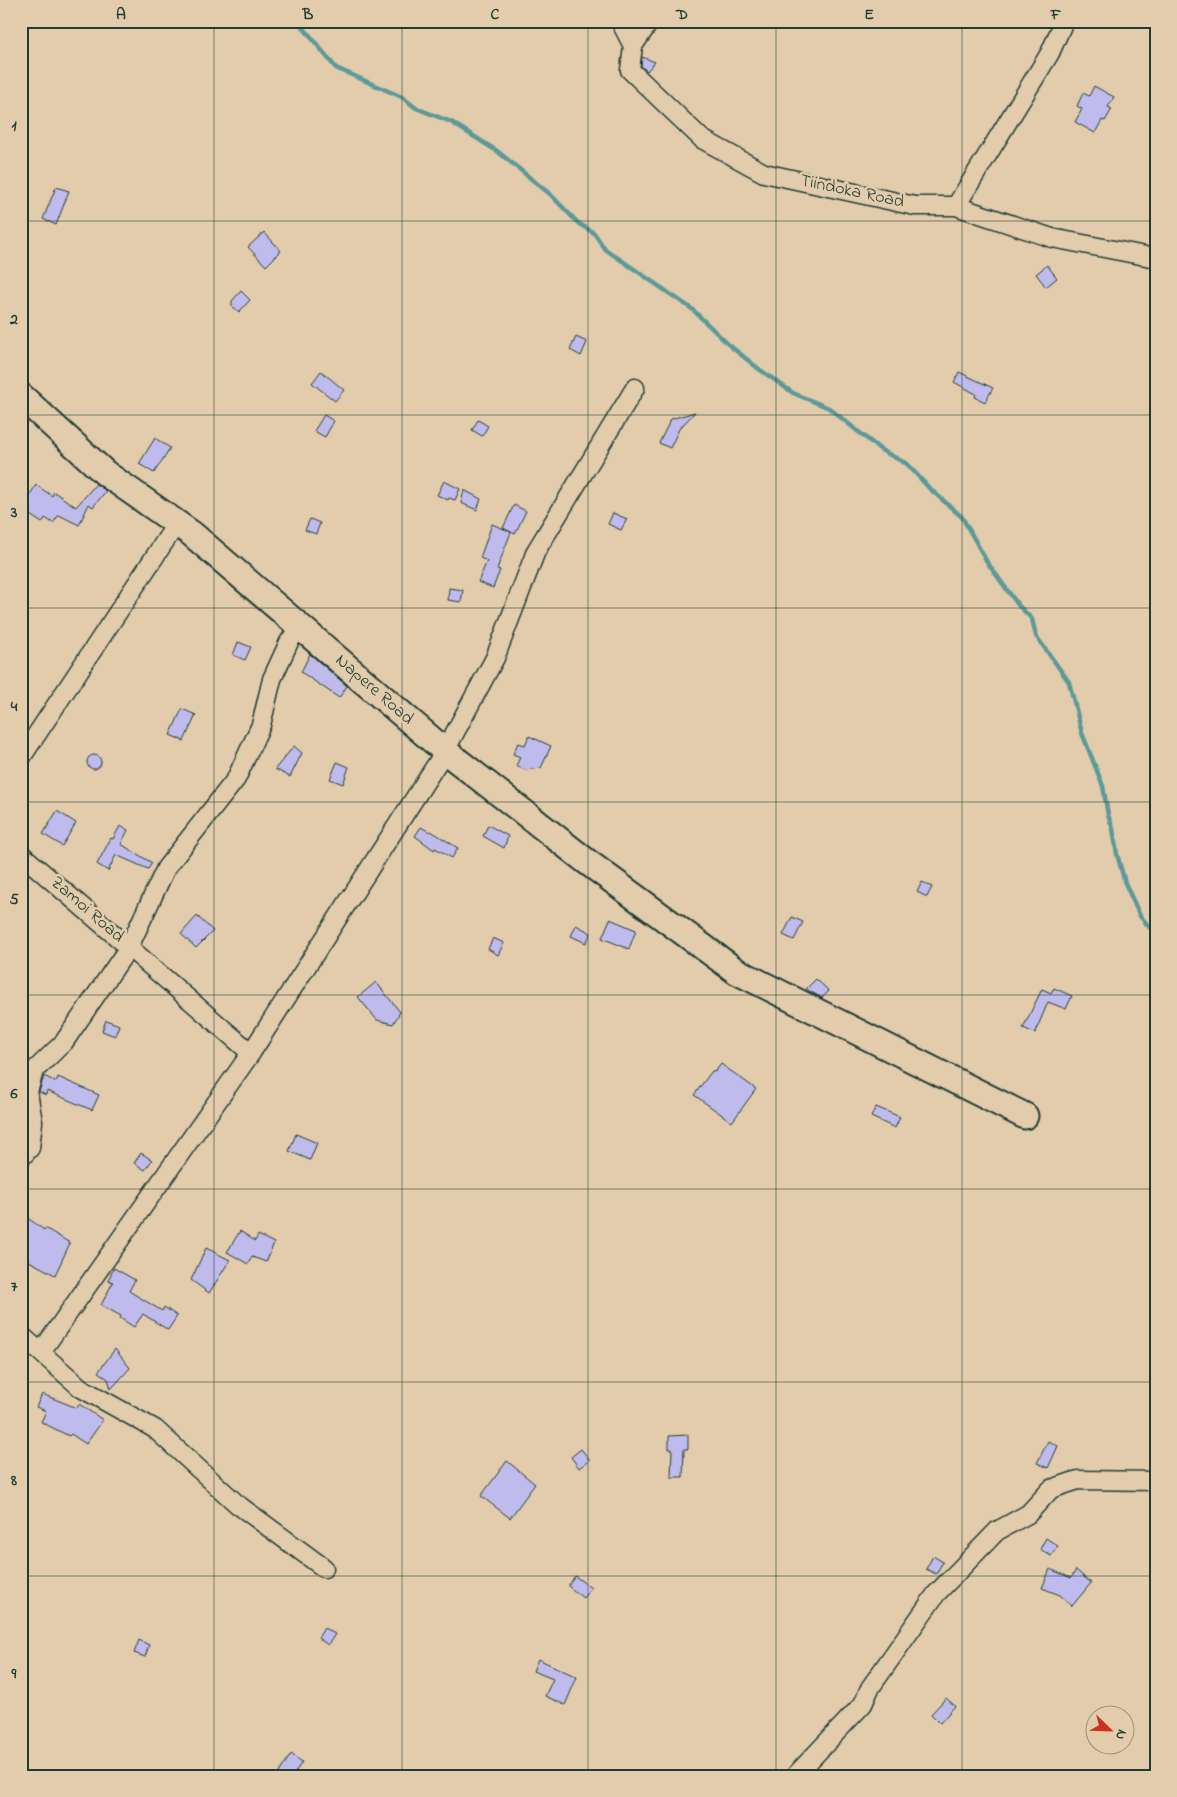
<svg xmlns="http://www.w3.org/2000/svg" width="1177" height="1797" viewBox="0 0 1177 1797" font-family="'Indie Flower',sans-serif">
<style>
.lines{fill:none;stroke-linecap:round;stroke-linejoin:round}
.stream{stroke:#5c9999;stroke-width:4.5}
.building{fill:#c0bbed;stroke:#1f3d34}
.street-casing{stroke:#1f3d34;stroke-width:21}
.secondary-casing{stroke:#1f3d34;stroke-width:29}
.street{stroke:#e3ccac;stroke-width:18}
.secondary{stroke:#e3ccac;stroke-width:25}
.grid{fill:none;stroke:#1f3d34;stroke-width:1;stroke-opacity:0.55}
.labels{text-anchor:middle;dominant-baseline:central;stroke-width:5;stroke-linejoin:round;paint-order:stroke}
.street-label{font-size:18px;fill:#1f3d34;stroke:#e3ccac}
.neatline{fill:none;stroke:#1f3d34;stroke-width:2}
.grid-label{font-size:16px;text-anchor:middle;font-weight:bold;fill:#1f3d34}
</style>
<rect width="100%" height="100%" fill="#e3ccac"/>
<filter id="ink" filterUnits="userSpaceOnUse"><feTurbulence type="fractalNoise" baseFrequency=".02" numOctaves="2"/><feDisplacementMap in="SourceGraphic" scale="10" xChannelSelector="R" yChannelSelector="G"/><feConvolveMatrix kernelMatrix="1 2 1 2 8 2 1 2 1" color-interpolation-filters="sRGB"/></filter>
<g filter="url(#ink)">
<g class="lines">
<path class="stream" d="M298 21 336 68 402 97 416 108 451 122 497 151 550 194 578 223 594 233 605 249 692 309 729 345 759 369 793 393 829 408 881 450 907 464 929 488 962 517 987 562 1018 605 1032 619 1036 636 1069 682 1082 733 1103 786 1108 815 1113 829 1117 854 1125 883 1140 916 1156 935"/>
</g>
<path class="building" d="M642 57 655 62 647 71 641 66Z
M1094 86 1114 97 1108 107 1112 109 1105 121 1102 120 1095 133 1075 122 1082 109 1077 106 1083 93 1089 96Z
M56 187 69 191 56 225 43 219Z
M264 232 281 251 266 266 248 247Z
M1047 265 1057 278 1046 287 1036 274Z
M241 291 250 300 239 312 232 306V301Z
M576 337 587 342 581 356 570 350Z
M321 371 344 390 335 401 312 383Z
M959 372 993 388 985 402 975 397 976 394 954 382Z
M695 412 679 429 670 448 659 443 671 419Z
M324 415 334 421 325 437 314 431Z
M478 420 488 426 482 436 472 430Z
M155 438 170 448 154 473 139 464Z
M444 481 460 489 455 500 449 498 448 500 437 495Z
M96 484 106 491 93 507 89 504 79 525 59 515 53 523 45 518 42 523 21 509 36 485 52 496 54 492 76 507Z
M464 490 481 499 477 510 461 503Z
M514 505 526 511 515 534 503 528Z
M613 513 627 519 621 530 608 524Z
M310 519 320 523 316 534 305 530Z
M492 524 511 532 497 569 500 570 493 588 478 582 487 561 480 558Z
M449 588 463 590 461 602 448 600Z
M238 642 251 647 245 660 233 655Z
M310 654 347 686 339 698 301 672Z
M182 709 196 715 184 741 170 735Z
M529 736 551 746 541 768 525 770 516 766 520 757 513 754 518 743 525 745Z
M294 746 302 753 290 777 275 769Z
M87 762a7 7 0 1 1 14 0a7 7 0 1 1-14 0Z
M337 762 349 767 343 784 330 779Z
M57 811 76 823 62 846 43 834Z
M488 825 508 836 504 848 483 836Z
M120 826 128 830 121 844 152 863 148 869 116 855 108 871 97 864 111 838 113 839Z
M421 827 430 832 431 831 458 848 452 858 435 848 434 850 415 836Z
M922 882 932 887 927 897 917 892Z
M197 916 213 931 196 948 181 934Z
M792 917 803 922 794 940 783 935Z
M610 919 636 930 629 949 602 938Z
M576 925 591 933 586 943 571 936Z
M493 938 504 943 498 955 488 949Z
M816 979 829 991 822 998 806 989Z
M376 982 400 1012 393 1024 377 1020 358 997Z
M1054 988 1072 996 1066 1009 1048 1002 1035 1033 1023 1028 1042 989 1051 993Z
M106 1020 119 1025 115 1036 102 1031Z
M721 1064 756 1089 732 1122 694 1095 712 1071 715 1072Z
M44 1076 56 1082 58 1077 99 1095 92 1110 47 1091 46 1095 39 1092Z
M876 1107 900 1117 895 1128 871 1117Z
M296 1134 317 1143 310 1160 289 1151Z
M141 1153 152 1160 145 1170 134 1163Z
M21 1213 44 1230 45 1228 70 1243 55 1275 27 1260 28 1258 21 1255Z
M240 1231 255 1241 258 1235 274 1243 266 1262 252 1257 248 1264 227 1252Z
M206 1248 230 1260 209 1293 191 1280Z
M114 1268 135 1280 129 1291 162 1311 164 1307 177 1316 168 1330 143 1314 134 1327 120 1318 121 1316 101 1305 113 1282 108 1280Z
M115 1349 130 1368 111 1389 108 1379 98 1372Z
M42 1394 77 1408 79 1404 103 1420 86 1444 71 1434 69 1436 41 1422 46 1411 36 1407Z
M688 1435V1449H684L683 1477H671L672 1449H669V1436Z
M1048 1441 1058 1446 1048 1468 1037 1463Z
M581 1449 590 1460 579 1468 571 1457Z
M507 1461 535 1484 510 1518 481 1496Z
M1046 1538 1058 1546 1051 1556 1040 1549Z
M933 1556 943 1562 936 1574 926 1569Z
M1050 1569 1071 1578 1076 1570 1091 1583 1072 1606 1060 1595 1042 1588Z
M575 1576 591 1588 583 1598 568 1586Z
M324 1628 335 1634 328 1645 318 1638Z
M139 1640 149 1645 145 1657 134 1653Z
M538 1659 577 1677 565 1705 545 1696 553 1679 533 1671Z
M946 1698 955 1706 940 1723 931 1714Z
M291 1754 302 1762 293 1776H277Z"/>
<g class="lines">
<g class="street-casing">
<path id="street" d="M620 21 633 46 630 70 702 139 764 173 915 206H956L1052 238 1156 258
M633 46 650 21
M956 206 1050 53 1064 21
M21 758 177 523
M21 854 251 1053 445 751 495 658 536 551 635 388
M21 1158 30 1148 33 1122 28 1092 34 1071 64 1042 129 947 166 868 236 779 261 725 272 679 289 642 300 626
M21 1335 81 1388 155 1429 237 1504 324 1568
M41 1352 251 1053
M795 1776 863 1704 870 1688 936 1594 997 1531 1028 1514 1051 1489 1078 1480 1156 1481"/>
</g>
<g class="secondary-casing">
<path id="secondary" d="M21 396 105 473 192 534 445 751 586 861 736 971 1025 1116"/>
</g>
<use href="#street" class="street"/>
<use href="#secondary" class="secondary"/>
</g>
</g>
<path class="grid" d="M214 21V1776M402 21V1776M588 21V1776M776 21V1776M962 21V1776M21 221H1156M21 415H1156M21 608H1156M21 802H1156M21 995H1156M21 1189H1156M21 1382H1156M21 1576H1156"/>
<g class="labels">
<g class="street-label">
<text transform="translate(852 192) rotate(12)">Tiindoka Road</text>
<text transform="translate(374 690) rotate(41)">Napere Road</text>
<text transform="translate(87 910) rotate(41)">Zamoi Road</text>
</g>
</g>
<rect width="1177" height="1797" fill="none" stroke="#e3ccac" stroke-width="55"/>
<g transform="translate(1110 1730) rotate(113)"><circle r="24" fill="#e3ccac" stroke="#95937c"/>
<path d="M0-4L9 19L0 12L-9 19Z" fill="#c8321e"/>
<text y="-8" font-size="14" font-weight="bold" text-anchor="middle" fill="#1f3d34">N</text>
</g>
<rect x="28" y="28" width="1122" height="1742" class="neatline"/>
<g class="grid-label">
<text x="121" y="19">A</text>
<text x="308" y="19">B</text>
<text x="495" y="19">C</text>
<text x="682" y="19">D</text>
<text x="869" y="19">E</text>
<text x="1056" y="19">F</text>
<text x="14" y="130">1</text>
<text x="14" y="324">2</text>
<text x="14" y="517">3</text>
<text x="14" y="711">4</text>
<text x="14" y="904">5</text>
<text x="14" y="1098">6</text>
<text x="14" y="1291">7</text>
<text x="14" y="1485">8</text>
<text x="14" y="1678">9</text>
</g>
</svg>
